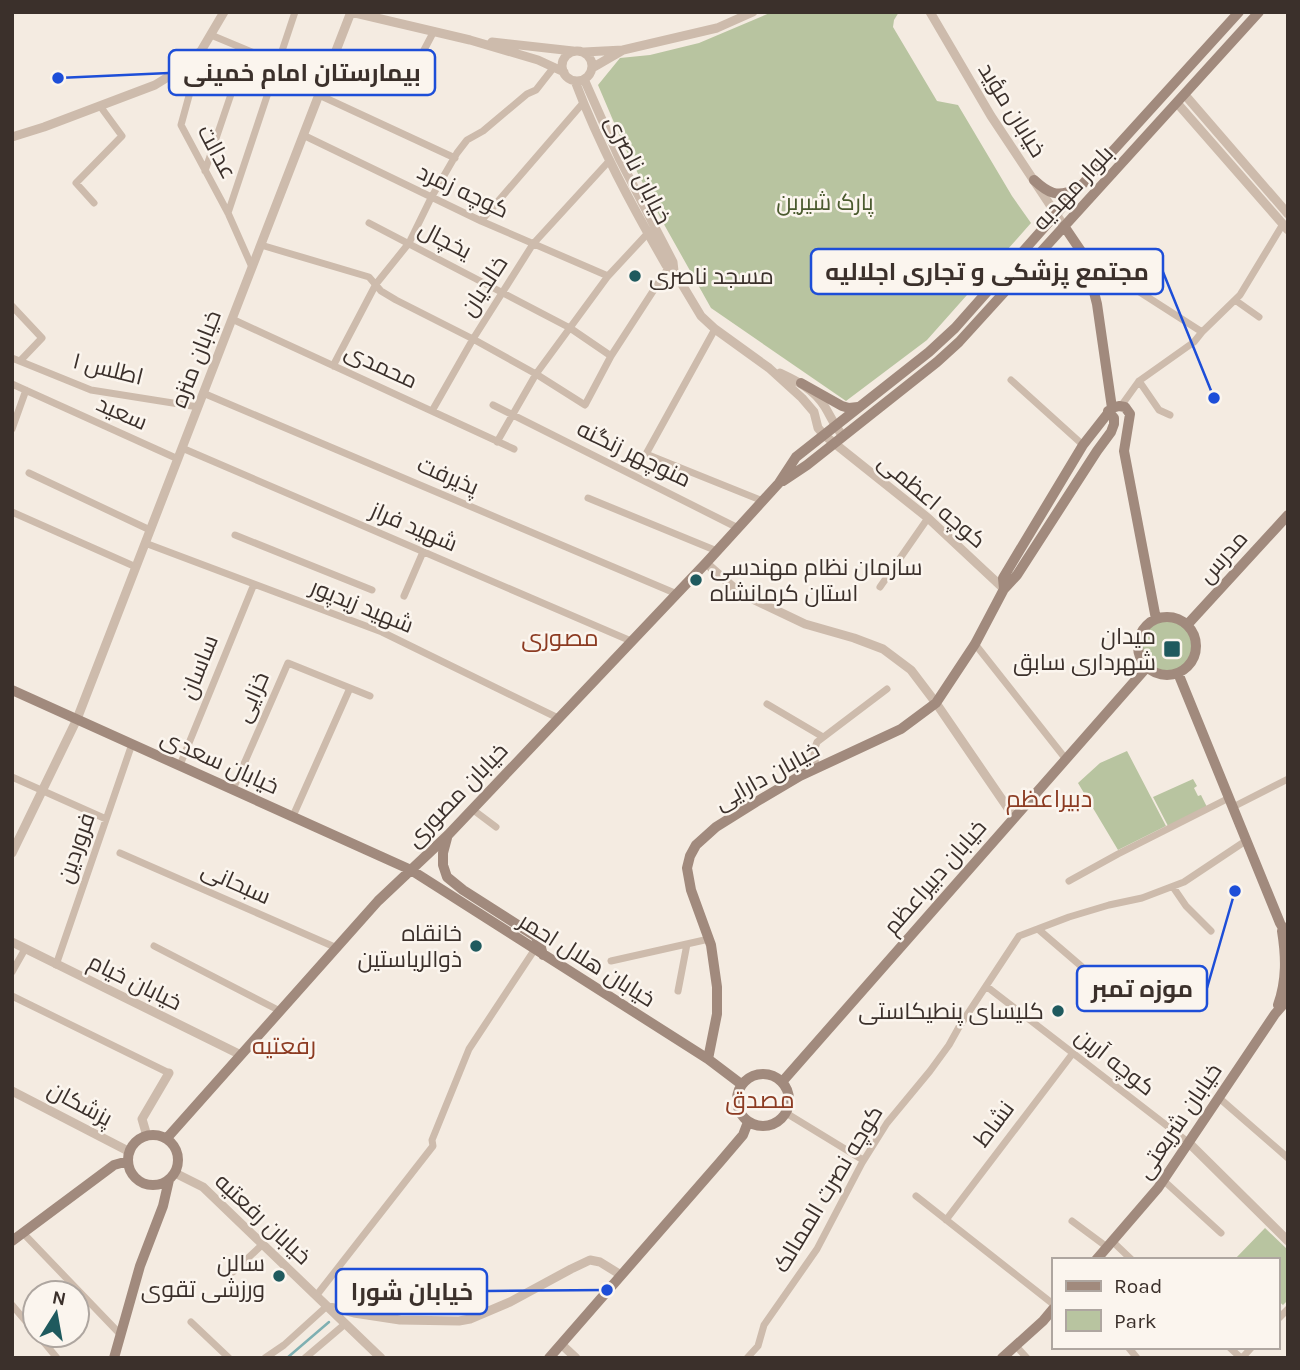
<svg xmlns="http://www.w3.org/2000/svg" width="1300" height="1370" viewBox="0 0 1300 1370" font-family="Karla,Cairo,sans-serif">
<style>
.green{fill:#b8c4a0}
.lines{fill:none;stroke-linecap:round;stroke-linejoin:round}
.stream{stroke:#7fb0b2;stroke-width:2.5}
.minor{stroke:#cdbbac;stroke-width:7}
.tertiary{stroke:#cdbbac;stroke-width:9}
.secondary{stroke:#a18a7d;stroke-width:10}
.poi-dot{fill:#1f5a5e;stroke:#fbf5ee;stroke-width:2.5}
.labels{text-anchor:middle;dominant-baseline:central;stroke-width:5;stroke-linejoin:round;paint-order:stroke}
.street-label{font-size:23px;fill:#3b302b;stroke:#fbf5ee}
.park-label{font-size:23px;fill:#4a5a2e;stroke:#fbf5ee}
.poi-label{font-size:23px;fill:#3b302b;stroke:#fbf5ee;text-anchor:end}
.neighbourhood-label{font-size:24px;fill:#8c3b22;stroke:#fbf5ee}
.leader{fill:none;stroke:#1d4ed8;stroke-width:2.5}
.callout-dot{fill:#1d4ed8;stroke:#fbf5ee;stroke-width:2.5}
.callout{fill:#fbf5ee;stroke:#1d4ed8;stroke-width:2.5}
.callout-label{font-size:24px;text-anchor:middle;font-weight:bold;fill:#3b302b}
</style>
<rect width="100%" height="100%" fill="#f4ebe1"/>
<path class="green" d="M772 12H899L894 20 893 27 937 101 958 105 1012 196 1031 223 927 340 846 401 711 308 661 219 624 146 598 85 620 58 650 55 699 43Z
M1142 646a25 25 0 1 1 50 0a25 25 0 1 1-50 0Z
M1127 751 1166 826 1118 850 1078 783 1100 763Z
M1193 779 1197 786 1194 788 1198 796 1201 795 1207 807 1168 826 1153 797Z
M1265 1228 1288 1250V1300L1283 1305 1277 1300V1260L1235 1259Z"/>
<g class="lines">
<path class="stream" d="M287 1358 329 1322"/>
<path class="minor" d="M211 35 302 73
M201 52 181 125 228 213 252 267
M404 88 434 31
M319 95 455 158
M303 135 481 221 608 276
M205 171 246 50
M94 203 76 183 122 136 100 106
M228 213 295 12
M481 221 583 103
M369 223 570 328 611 356
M261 245 369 277 381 291 396 300 473 339 536 374 585 405 611 356 670 265
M1085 257 1202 332
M1235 300 1259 317
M12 306 42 338 20 361
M232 319 514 449
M715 329 646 454 763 501
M12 358 91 390 198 407
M333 366 376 284 409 243 431 198 457 153 467 140 483 131 527 94 536 90 554 67
M1011 380 1083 445
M1139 381 1159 410 1170 415
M12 384 178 459
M203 393 677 594
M493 405 738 528
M1121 406 1139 381 1194 342 1202 332 1240 295 1283 224
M432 411 473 339 533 244 610 160
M12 429 26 390
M497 442 536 374 608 276 648 233
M182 448 631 641
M29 473 150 530
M588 498 717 551
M12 512 136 567
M235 535 372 590
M145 543 382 632 558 718
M880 587 928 518
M404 596 423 552
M975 644 1065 758
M767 704 823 737
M180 765 254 584
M818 768C813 758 813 752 817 742L887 689
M12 777 106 819
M233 789 288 663 370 696
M1233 807 1288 779
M472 809 496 827
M293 816 350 688
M120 853 337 948
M1069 881 1118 854 1229 798
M1173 887 1186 906 1211 931
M1038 929 1081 966
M154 946 280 1011
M611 961 709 939
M56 965 132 744
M12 972 25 949
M986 986 1188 1142
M678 991 687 944
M12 996 169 1073
M1218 1097 1288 1158
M786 1113 863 1160
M1163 1180 1221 1233
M916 1196 1053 1304
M946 1220 1073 1053
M1072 1221 1107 1247
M23 1233 120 1334
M1112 1241 1132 1260
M233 1272 263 1244
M316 1296 433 1146 432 1140 469 1049 535 949
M12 1305 35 1332
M1277 1320 1288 1309
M191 1322 229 1358
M38 1335 57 1358
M1016 1346 1027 1358
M1128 1347 1137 1358
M1229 1347 1241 1358
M265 1358 284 1345 327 1306
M305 1358 345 1324
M747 1358 758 1346 764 1325 817 1249 862 1163 887 1123 930 1071 949 1045 959 1027 1019 936 1069 917 1109 905 1142 898 1184 882 1247 840
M1242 1358 1252 1347"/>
<path class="tertiary" d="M351 12 470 40 538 60 564 72
M930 12 991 116 1064 226
M492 42 573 51
M623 50 717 28 753 12
M562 66a15 15 0 1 1 30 0a15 15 0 1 1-30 0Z
M584 52 623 50 592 68
M584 79 619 158 673 262 674 271 701 316 715 329 769 368 802 398 814 412 818 428 824 435 928 518 1004 589
M575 81C599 145 632 206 666 265L674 271
M1185 95 1288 214
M1177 103 1288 230
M12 137 44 127 155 85 176 72 201 51 224 12
M780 373C797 381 814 389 825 407 831 417 835 427 843 436
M706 563 740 593 805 624 854 638 883 649 911 670 936 703 1014 817
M12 853 77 719 351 12
M12 942 241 1055
M12 1091 130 1152
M147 1136 142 1119 169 1073
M1188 1142 1288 1241
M175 1173 203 1187 381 1358
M327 1306 354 1313 400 1320 459 1321 470 1319 510 1302 571 1269 590 1260 600 1262 621 1275
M561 1344 576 1358"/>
<path class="secondary" d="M1034 180C1048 193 1057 198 1076 189
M1064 226 1085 257 1097 304 1112 408
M801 383 842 406 849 408 858 407
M1112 408 1119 406 1125 407 1130 414 1124 451 1156 619
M783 481 807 465 937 362 959 342 1259 12
M1004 589 1003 578 1083 445 1112 408
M1138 646a29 29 0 1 1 58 0a29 29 0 1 1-58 0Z
M1187 625 1288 515
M1178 673 1280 923 1288 937
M12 690 411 870 708 1059 741 1084
M447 838 443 853V865L447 877 463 890 535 936 540 944 543 955
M1278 1005C1287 980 1286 956 1282 931
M708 1059 717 1014V987L711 945 691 890 687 868 690 856 696 845 716 827 756 802 800 776 901 729 936 703 975 644 1004 589 1017 575 1097 451 1111 432 1114 424V418L1108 411
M737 1100a26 26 0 1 1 52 0a26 26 0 1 1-52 0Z
M782 1082 1147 667
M128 1160a25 25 0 1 1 50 0a25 25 0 1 1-50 0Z
M167 1138 378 901 448 835 706 563 779 483 796 457 929 352 955 328 1080 187 1239 12
M12 1241 114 1165 128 1161
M1096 1260 1158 1188 1275 1014 1288 999
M114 1358 140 1266 163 1206 169 1180
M549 1358 720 1162 743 1135 748 1122
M1002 1358 1043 1321 1053 1309"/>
</g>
<g class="poi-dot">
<circle cx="635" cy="276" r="7"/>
<circle cx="696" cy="580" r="7"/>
<rect x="1163" y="640" width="18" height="18" rx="3.5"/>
<circle cx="476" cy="946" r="7"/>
<circle cx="1058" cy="1011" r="7"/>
<circle cx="279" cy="1276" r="7"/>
</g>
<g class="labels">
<g class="street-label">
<text transform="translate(1012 110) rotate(58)">خیابان مؤید</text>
<text transform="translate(217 152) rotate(62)">عدالت</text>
<text transform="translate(638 170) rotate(63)">خیابان ناصری</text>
<text transform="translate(1073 188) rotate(-47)">بلوار مهدیه</text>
<text transform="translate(463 191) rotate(25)">کوچه زمرد</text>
<text transform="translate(445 240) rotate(27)">یخچال</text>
<text transform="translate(484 286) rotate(-57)">خالدیان</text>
<text transform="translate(196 359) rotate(-69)">خیابان منزه</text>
<text transform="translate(381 366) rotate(25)">محمدی</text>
<text transform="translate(108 369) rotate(14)">اطلس ۱</text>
<text transform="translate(122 413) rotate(24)">سعید</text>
<text transform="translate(634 454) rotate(26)">منوچهر زنگنه</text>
<text transform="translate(448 476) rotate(23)">پذیرفت</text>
<text transform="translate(932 501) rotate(40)">کوچه اعظمی</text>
<text transform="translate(414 527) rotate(23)">شهید فراز</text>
<text transform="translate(1223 557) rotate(-48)">مدرس</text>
<text transform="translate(362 606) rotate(22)">شهید زیدپور</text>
<text transform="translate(199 667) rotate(-68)">ساسان</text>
<text transform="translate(252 697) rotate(-66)">خزایی</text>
<text transform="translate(220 762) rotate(24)">خیابان سعدی</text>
<text transform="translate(767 776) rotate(-29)">خیابان دارایی</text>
<text transform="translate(457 795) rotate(-46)">خیابان مصوری</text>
<text transform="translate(76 848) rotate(-71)">فروردین</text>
<text transform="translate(935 877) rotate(-49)">خیابان دبیراعظم</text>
<text transform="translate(236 883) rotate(24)">سبحانی</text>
<text transform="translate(587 960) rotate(32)">خیابان هلال احمر</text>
<text transform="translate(135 982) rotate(26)">خیابان خیام</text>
<text transform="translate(1115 1062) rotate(38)">کوچه آرین</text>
<text transform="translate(80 1104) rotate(28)">پزشکان</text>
<text transform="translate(1179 1121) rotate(-56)">خیابان شریعتی</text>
<text transform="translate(994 1124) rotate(-53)">نشاط</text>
<text transform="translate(828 1189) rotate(-59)">کوچه نصرت الممالک</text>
<text transform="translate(263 1219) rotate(43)">خیابان رفعتیه</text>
</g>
<g class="park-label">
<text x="825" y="202">پارک شیرین</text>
</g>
<g class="poi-label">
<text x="649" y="276" text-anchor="start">مسجد ناصری</text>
<text x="710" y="567" text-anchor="start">سازمان نظام مهندسی<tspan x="710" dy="26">استان کرمانشاه</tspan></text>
<text x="1156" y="636">میدان<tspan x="1156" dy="26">شهرداری سابق</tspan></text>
<text x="462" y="933">خانقاه<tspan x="462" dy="26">ذوالریاستین</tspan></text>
<text x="1044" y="1011">کلیسای پنطیکاستی</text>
<text x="265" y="1263">سالن<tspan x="265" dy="26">ورزشی تقوی</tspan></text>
</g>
<g class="neighbourhood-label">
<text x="560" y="638">مصوری</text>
<text x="1049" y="799">دبیراعظم</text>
<text x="284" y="1046">رفعتیه</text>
<text x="760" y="1100">مصدق</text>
</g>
</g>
<path class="leader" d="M58 78L169 73M1214 398L1163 272M1235 891L1207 988M607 1290L487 1291"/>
<g class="callout-dot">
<circle cx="58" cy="78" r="7"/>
<circle cx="1214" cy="398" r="7"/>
<circle cx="1235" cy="891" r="7"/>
<circle cx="607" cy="1290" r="7"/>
</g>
<g class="callout">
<rect x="169" y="50" width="266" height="45" rx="7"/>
<rect x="811" y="249" width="352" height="45" rx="7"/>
<rect x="1077" y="966" width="130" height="45" rx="7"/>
<rect x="336" y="1269" width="151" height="45" rx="7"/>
</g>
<g class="callout-label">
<text x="302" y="81">بیمارستان امام خمینی</text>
<text x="987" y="280">مجتمع پزشکی و تجاری اجلالیه</text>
<text x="1142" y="997">موزه تمبر</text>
<text x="412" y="1300">خیابان شورا</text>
</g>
<rect width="1300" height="1370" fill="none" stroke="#3b302b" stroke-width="28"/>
<rect x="1052" y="1258" width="228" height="91" fill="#fbf5ee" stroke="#aea6a0" stroke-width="2"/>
<rect x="1066" y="1281" width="35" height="10" fill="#a18a7d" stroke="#aea6a0" stroke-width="2"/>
<text x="1114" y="1293" font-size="21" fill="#3b302b">Road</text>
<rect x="1066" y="1310" width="35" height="21" fill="#b8c4a0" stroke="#aea6a0" stroke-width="2"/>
<text x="1114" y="1328" font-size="21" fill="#3b302b">Park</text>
<g transform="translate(56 1314) rotate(11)"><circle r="33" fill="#fbf5ee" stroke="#aea6a0" stroke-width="2"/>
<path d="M0-5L12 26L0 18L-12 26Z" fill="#1f5a5e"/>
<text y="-10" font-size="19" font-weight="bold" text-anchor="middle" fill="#3b302b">N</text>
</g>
</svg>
